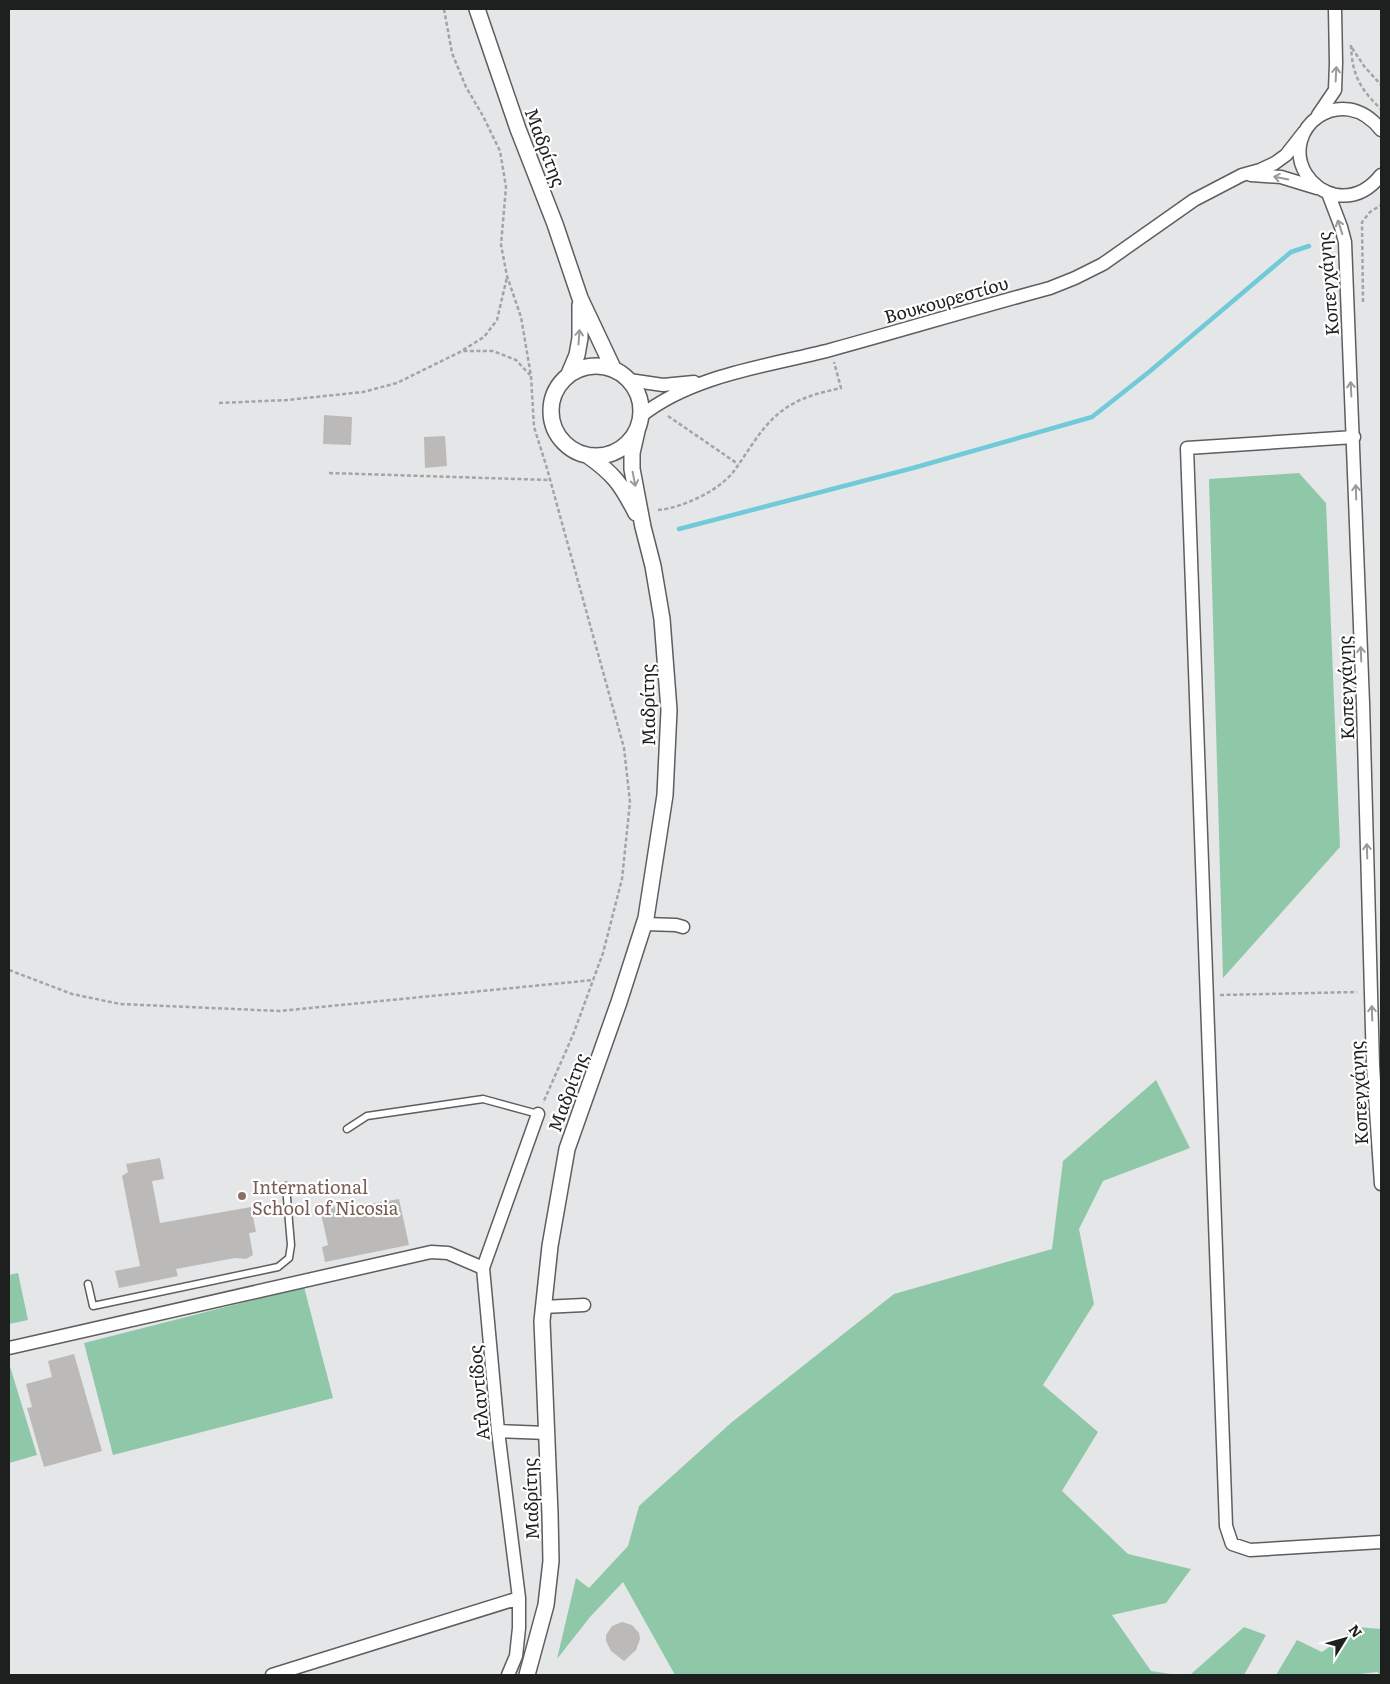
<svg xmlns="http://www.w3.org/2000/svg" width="1390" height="1684" viewBox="0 0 1390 1684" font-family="Literata,serif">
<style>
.green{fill:#8fc8a9}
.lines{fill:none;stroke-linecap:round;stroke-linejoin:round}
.stream{stroke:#71cad7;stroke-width:4.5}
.building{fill:#bbbab9}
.service-casing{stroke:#5e5e5f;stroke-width:9}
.minor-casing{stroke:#5e5e5f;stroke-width:15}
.tertiary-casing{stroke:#5e5e5f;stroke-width:18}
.path{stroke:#a3a4a4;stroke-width:2.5;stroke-dasharray:4 2.5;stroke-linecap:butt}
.service{stroke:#fff;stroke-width:6}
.minor{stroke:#fff;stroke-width:12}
.tertiary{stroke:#fff;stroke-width:15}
.oneway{stroke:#9a9a9a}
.education-dot{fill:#8d6e63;stroke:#fff;stroke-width:2}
.labels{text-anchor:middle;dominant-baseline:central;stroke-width:4.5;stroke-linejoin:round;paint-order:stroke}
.street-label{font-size:18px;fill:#1e1f1f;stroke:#fff}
.education-label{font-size:18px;fill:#785e54;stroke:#fff;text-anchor:start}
</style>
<rect width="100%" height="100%" fill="#e5e6e7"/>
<path class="green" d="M1299 473 1326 503 1340 847 1223 978 1209 479Z
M1156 1080 1190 1148 1103 1181 1079 1229 1094 1304 1043 1385 1098 1432 1062 1491 1128 1554 1191 1569 1166 1603 1112 1615 1151 1671 1177 1675H675L623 1582 590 1617 557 1659 576 1578 589 1588 628 1546 639 1506 732 1422 894 1294 1052 1249 1063 1161Z
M18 1273 28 1320 9 1324V1275Z
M304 1287 333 1398 113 1455 84 1343Z
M9 1363 37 1455 9 1463Z
M1244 1627 1266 1635 1244 1675H1190Z
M1357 1627 1381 1629V1675L1377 1672 1352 1675H1276L1297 1640 1322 1652Z"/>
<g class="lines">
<path class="stream" d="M679 529 913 468 1092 417 1149 372 1291 252 1309 246"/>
</g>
<path class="building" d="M324 415 352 417 351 445 323 444Z
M445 436 447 466 425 468 424 437Z
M160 1158 164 1179 152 1181 160 1223 251 1207 256 1232 249 1233 253 1255 246 1259 235 1258 176 1269 178 1276 119 1288 115 1271 140 1266 122 1176 128 1172 126 1164Z
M399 1199 409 1245 325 1262 322 1247 328 1245 320 1209 335 1206 336 1210Z
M74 1354 102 1451 44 1467 27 1408 32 1407 26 1384 52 1377 48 1361Z
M622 1622 632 1625 639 1633 640 1639 636 1650 624 1661 611 1651 606 1641V1635L612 1626Z"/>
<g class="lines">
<g class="service-casing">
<path id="service" d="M347 1129 367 1116 483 1099 538 1114
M88 1284 93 1306 278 1267 289 1258 291 1245 286 1186"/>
</g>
<g class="minor-casing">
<path id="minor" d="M1318 115 1335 90 1336 63 1335 9
M1381 130C1342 80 1279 129 1306 174 1313 185 1322 192 1336 195 1355 198 1370 189 1381 175
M1251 175 1281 177 1317 188
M1328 193 1341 227 1345 242 1363 703 1373 1066 1381 1184
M629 380 663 385 694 382
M641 416C692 375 768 366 830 350 903 330 976 308 1050 288L1075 278 1103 264 1194 200 1242 175 1260 170 1275 163 1286 155 1304 132
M1354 437 1187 448 1226 1526 1232 1544 1250 1550 1381 1542
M644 924 676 925 683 927
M543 1307 584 1305
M9 1348 431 1252 448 1253 483 1268
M498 1431 547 1433
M272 1675 519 1598
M508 1675 516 1656 519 1628V1598L498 1431 483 1268 538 1114"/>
</g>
<g class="tertiary-casing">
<path id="tertiary" d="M477 9 518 129 555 224 580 298 613 368
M551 411a45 45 0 1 1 90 0a45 45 0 1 1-90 0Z
M569 374 577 355 580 338V305
M587 455C614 474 621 484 636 513
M527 1675 546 1605 551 1561 550 1514 542 1321 550 1246 567 1149 619 1002 646 918 665 795 669 710 662 619 653 566 643 527 632 469V453L637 431"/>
</g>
<path class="path" d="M444 9 452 53 466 87 483 116 500 151 506 187 501 245 507 276 521 317 531 376 534 427 546 465 624 748 630 802 622 879 603 953 573 1035 543 1103
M1351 45C1352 75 1360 89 1381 109
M1352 48 1364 66 1381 85
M1363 302 1362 222 1370 212 1381 205
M463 350 484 337 497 320 507 277
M219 403 287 400 363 392 397 383 462 351H493L516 360 530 375
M668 416 738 464
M329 473 549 480
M658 510C682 508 719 491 734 471 748 452 760 429 778 414 797 398 818 393 841 388L834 362
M9 970 72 994 120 1004 280 1011 593 980
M1220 995 1357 992"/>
<use href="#service" class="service"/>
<use href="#minor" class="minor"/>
<use href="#tertiary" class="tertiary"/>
</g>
<defs><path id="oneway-shaft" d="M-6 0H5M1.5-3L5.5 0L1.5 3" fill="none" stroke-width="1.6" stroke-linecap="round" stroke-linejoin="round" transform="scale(1.25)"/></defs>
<g class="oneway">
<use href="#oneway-shaft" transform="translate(1336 74) rotate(-87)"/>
<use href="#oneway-shaft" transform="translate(1281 178) rotate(-169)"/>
<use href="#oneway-shaft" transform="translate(1340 227) rotate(-108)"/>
<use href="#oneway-shaft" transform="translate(579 337) rotate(-86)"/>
<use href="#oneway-shaft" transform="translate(1351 389) rotate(-93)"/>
<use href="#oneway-shaft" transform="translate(634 479) rotate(79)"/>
<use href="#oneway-shaft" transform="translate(1356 492) rotate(-92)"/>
<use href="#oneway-shaft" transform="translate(1361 654) rotate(-92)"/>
<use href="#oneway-shaft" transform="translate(1367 851) rotate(-92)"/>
<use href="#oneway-shaft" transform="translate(1372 1013) rotate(-92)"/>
</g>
<circle class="education-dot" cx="242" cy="1196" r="5"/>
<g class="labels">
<g class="street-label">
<text transform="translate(546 147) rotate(69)">Μαδρίτης</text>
<text transform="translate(1327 284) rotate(-95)">Κοπεγχάγης</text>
<text transform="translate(946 299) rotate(-16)">Βουκουρεστίου</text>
<text transform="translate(1345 688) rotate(-92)">Κοπεγχάγης</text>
<text transform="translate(647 705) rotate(-91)">Μαδρίτης</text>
<text transform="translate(567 1092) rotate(-70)">Μαδρίτης</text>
<text transform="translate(1358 1093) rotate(-93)">Κοπεγχάγης</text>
<text transform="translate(478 1393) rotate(-95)">Ατλαντίδος</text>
<text transform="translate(530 1499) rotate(-92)">Μαδρίτης</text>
</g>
<g class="education-label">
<text x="252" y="1186">International<tspan x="252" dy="21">School of Nicosia</tspan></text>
</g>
</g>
<rect width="1390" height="1684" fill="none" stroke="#1e1f1f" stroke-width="20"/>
<g transform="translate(1345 1639) rotate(53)" stroke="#ffffff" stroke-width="4" paint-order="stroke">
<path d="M0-4L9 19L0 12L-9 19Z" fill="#1e1f1f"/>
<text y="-8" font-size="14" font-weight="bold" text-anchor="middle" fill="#1e1f1f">N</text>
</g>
</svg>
